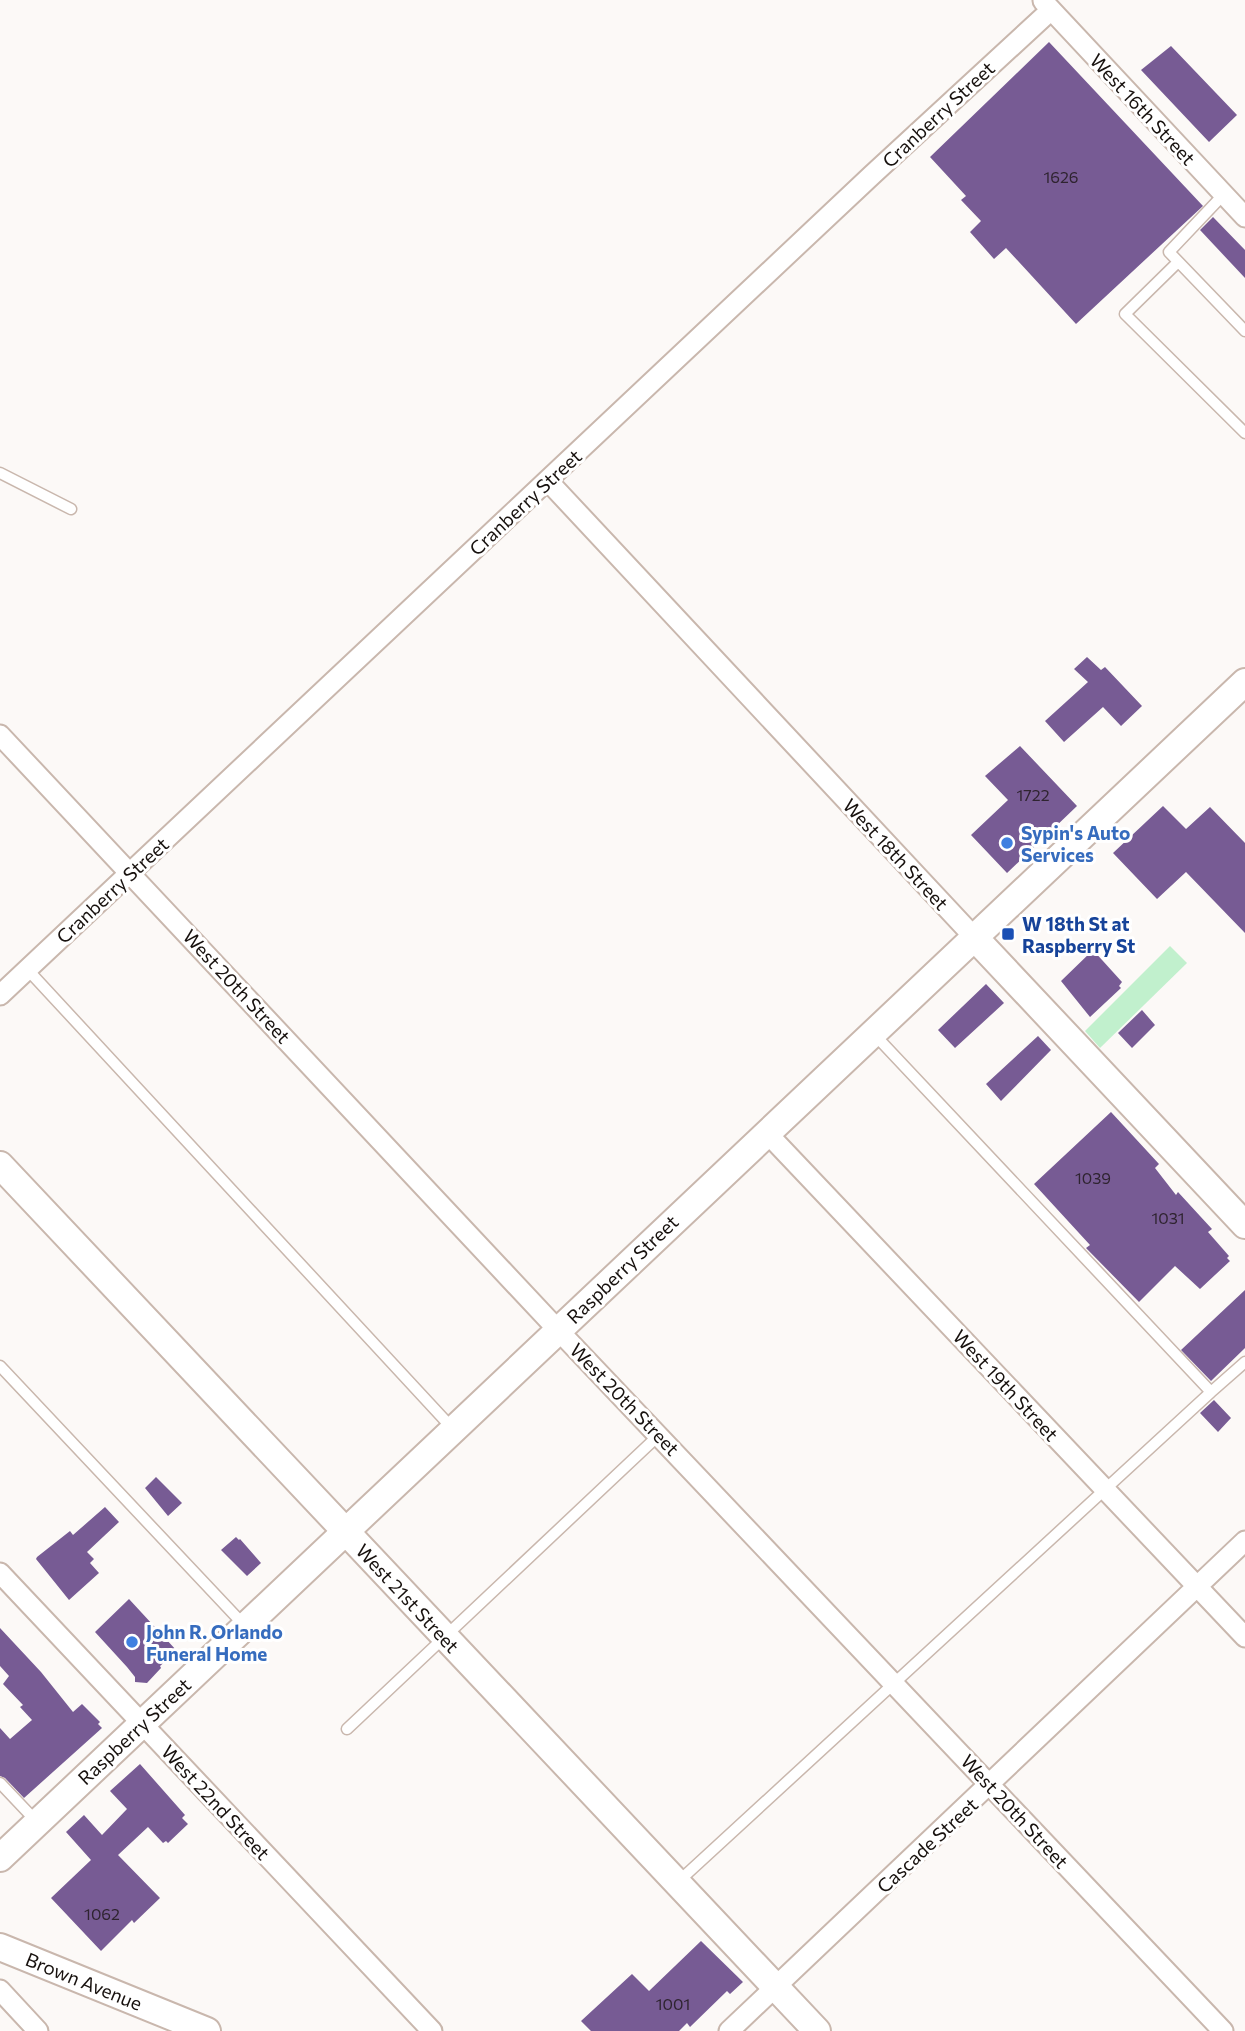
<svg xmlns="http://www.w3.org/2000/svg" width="1245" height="2031" viewBox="0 0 1245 2031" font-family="Commissioner,sans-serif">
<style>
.green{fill:#c1f0cd}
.building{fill:#775b94}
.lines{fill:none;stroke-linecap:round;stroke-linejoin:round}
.lane-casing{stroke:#c9b7ad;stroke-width:13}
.street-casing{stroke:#c9b7ad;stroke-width:23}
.secondary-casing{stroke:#c9b7ad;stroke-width:30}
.lane{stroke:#fff;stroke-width:10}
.street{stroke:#fff;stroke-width:19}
.secondary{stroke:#fff;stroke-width:26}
.shop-dot{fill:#3f7fe0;stroke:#fff;stroke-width:2.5}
.transit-dot{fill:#1a4fb4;stroke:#fff;stroke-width:2.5}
.labels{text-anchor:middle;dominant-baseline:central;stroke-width:6;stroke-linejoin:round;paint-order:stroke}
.number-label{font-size:16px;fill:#2f2430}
.street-label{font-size:19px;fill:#17110e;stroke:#fff}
.shop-label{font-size:19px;font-weight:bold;fill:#366cbe;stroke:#fff;text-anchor:start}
.transit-label{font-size:19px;font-weight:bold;fill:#164399;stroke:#fff;text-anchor:start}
</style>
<rect width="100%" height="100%" fill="#fcf9f7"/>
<path class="green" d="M1170 946 1187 963 1100 1048 1085 1031Z"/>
<path class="building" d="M1049 42 1203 206 1076 324 1006 248 994 259 970 232 981 221 961 200 966 196 930 157Z
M1171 46 1237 115 1209 142 1141 70Z
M1213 217 1245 250V278L1200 230Z
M1087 657 1101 670 1105 667 1142 706 1121 726 1103 707 1064 742 1045 721 1088 682 1074 669Z
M1020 746 1077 806 1007 873 971 835 1008 800 985 776Z
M1163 806 1186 829 1210 807 1245 843V933L1186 872 1157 899 1113 853Z
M1093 950 1122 982 1119 986 1121 988 1090 1017 1061 981Z
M986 984 1004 1003 955 1048 938 1030Z
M1142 1010 1155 1025 1132 1048 1118 1033Z
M1038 1036 1051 1050 1001 1101 986 1084Z
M1111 1112 1159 1164 1155 1168 1176 1195 1178 1192 1200 1216 1212 1229 1208 1232 1229 1256 1227 1258 1230 1261 1200 1289 1175 1266 1139 1302 1086 1248 1090 1245 1034 1184Z
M1245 1290V1348L1211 1381 1181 1350Z
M1214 1400 1231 1418 1218 1432 1200 1413Z
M156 1477 182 1503 168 1516 145 1488Z
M105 1507 119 1522 87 1552 94 1559 90 1563 99 1573 69 1600 36 1559 37 1557 70 1531 73 1535Z
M236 1537 239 1540 240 1539 261 1563 247 1576 221 1550Z
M129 1599 177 1651 160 1666 161 1668 147 1683 135 1682V1677L127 1667 95 1632Z
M0 1628 41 1672 73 1712 82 1704 100 1722 98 1724 102 1728 24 1798 5 1778 0 1776V1728L10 1739 32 1720 20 1707 23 1705 3 1684 9 1676 0 1666Z
M140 1764 185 1815 182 1818 188 1824 168 1843 166 1841 163 1843 148 1827 118 1855 160 1898 134 1923 132 1920 101 1951 51 1898 91 1860 66 1832 84 1815 102 1835 127 1809 110 1791Z
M701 1941 743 1982 730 1994 727 1991 690 2027 687 2023 679 2031H591L581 2021 632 1974 649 1991Z"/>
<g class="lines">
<g class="lane-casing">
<path id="lane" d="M1224 194 1169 252 1245 331
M1177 263 1125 314 1245 433
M0 473 71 509
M28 970 453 1429
M0 1366 244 1625
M1211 1392 1245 1362
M347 1729 659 1435
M0 1783 36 1821
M679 1881 1211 1392 873 1033"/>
</g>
<g class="street-casing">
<path id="street" d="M1043 1 1245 217
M548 481 974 937
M0 735 558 1330 1223 2031
M0 995 872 175 1051 10
M767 1133 1245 1637
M0 1573 432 2031
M0 1990 38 2031
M729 2031 1245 1541"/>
</g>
<g class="secondary-casing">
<path id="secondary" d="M974 937 1245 1225
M0 1165 817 2031
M0 1858 1245 682
M0 1947 207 2031"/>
</g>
<use href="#lane" class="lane"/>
<use href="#street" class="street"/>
<use href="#secondary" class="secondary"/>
</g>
<g class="shop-dot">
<circle cx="1007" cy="843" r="7"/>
<circle cx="132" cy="1642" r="7"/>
</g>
<rect class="transit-dot" x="1001" y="927" width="14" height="14" rx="3.5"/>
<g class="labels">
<g class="number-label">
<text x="1061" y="176">1626</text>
<text x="1033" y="794">1722</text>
<text x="1093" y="1177">1039</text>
<text x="1168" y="1217">1031</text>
<text x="102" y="1913">1062</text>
<text x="673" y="2003">1001</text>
</g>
<g class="street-label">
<text transform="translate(1143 109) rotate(47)">West 16th Street</text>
<text transform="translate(938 114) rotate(-43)">Cranberry Street</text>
<text transform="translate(525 502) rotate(-43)">Cranberry Street</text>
<text transform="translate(896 854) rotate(47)">West 18th Street</text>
<text transform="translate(112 890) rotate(-43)">Cranberry Street</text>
<text transform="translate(237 986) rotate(47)">West 20th Street</text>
<text transform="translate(622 1269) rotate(-44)">Raspberry Street</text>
<text transform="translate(1006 1385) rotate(47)">West 19th Street</text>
<text transform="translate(625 1399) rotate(46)">West 20th Street</text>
<text transform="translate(408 1598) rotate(47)">West 21st Street</text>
<text transform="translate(134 1731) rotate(-43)">Raspberry Street</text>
<text transform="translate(216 1802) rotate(47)">West 22nd Street</text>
<text transform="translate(1015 1811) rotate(47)">West 20th Street</text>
<text transform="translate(927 1845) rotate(-43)">Cascade Street</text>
<text transform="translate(84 1981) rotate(22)">Brown Avenue</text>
</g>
<g class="shop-label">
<text x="1021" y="832">Sypin's Auto<tspan x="1021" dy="22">Services</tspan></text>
<text x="146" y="1631">John R. Orlando<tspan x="146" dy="22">Funeral Home</tspan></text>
</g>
<g class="transit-label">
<text x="1022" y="923">W 18th St at<tspan x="1022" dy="22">Raspberry St</tspan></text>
</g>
</g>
</svg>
